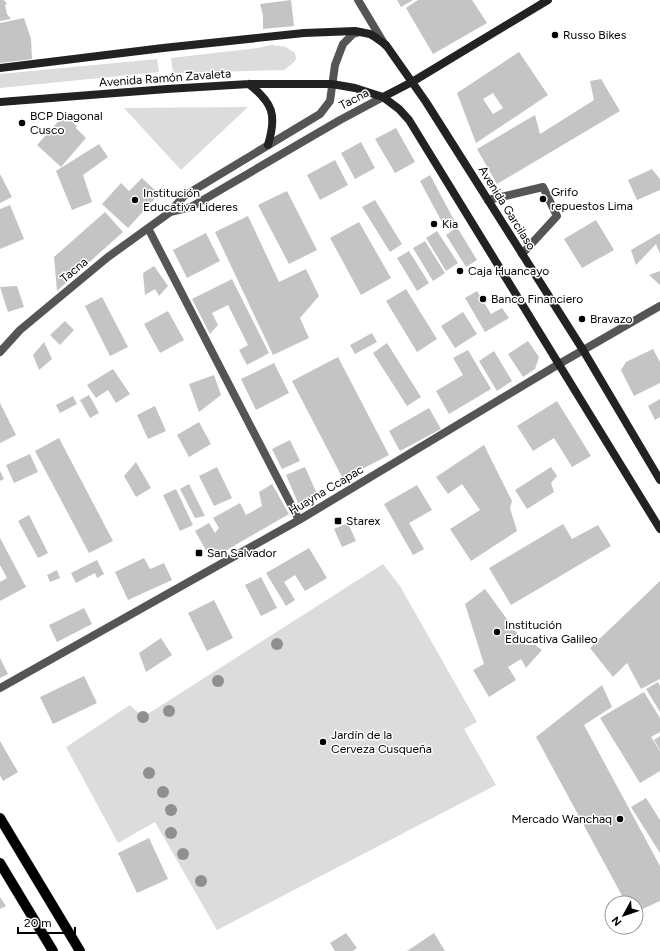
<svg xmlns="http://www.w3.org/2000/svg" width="660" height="951" viewBox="0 0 660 951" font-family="Figtree,sans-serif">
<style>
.green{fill:#dcdcdc}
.building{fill:#c4c4c4;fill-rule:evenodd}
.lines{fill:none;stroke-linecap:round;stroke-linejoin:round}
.primary-casing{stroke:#dbdbdb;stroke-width:11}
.lane{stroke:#555;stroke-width:8}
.street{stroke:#555;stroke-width:8}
.secondary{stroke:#222;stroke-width:8}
.primary{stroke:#000;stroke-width:10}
.tree{fill:#8f8f8f}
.poi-dot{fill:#000;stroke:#fff;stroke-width:1.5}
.labels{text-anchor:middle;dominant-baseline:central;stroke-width:3;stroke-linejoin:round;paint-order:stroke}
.poi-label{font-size:12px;fill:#000;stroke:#fff;text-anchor:start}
.street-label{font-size:12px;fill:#000;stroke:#fff}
</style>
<rect width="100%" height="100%" fill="#fff"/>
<path class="green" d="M271 45 286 47 295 53 296 59 292 64 284 70 173 73 171 58 258 48Z
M157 59 159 72 0 88V74Z
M248 107 181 170 124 108Z
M383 564 400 586 477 722 464 729 496 785 217 930 155 822 118 843 66 747 130 705 143 717Z"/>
<path class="building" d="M0 0H4L7 4 5 5 7 14 11 19 0 21Z
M291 0 294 26 263 29V15L260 4Z
M397 0H413L401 7Z
M418 0H472L487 23 433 54 406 8Z
M24 18 31 39 32 59 0 63V23Z
M519 52 548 95 476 143 457 93ZM493 93 503 108 493 114 483 99Z
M601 79 620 111 497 184 477 149 535 115 540 134 594 100 590 81Z
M64 115 77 126 76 128 86 138 61 167 37 145Z
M396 128 415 162 395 173 375 139Z
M361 142 375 168 355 179 341 153Z
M99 144 108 157 83 175 92 202 72 210 56 171Z
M335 160 348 185 320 200 307 175Z
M652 169 660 179V190L637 200 628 180Z
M0 174 12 197 0 203Z
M430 175 454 220 444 226 420 181Z
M142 178 159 194 128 228 102 204 121 183 129 191Z
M287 191 317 250 289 264 258 205Z
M375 200 402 244 390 252 362 207Z
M10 205 24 239 0 249V209Z
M105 212 123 232 57 291 54 257Z
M248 216 279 282 306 269 319 296 300 318 309 338 273 355 215 232Z
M596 220 614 250 582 268 564 239Z
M359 222 391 278 361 295 330 238Z
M457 227 477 260 466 267 446 235Z
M437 231 458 263 446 271 426 238Z
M206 233 220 261 187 278 173 250Z
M660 233V254L656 244 636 265 631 250Z
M425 241 445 273 433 281 413 248Z
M409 251 429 283 417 291 397 258Z
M154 266 168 286 159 296 155 289 145 295 143 273Z
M660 271V285L649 275Z
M232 279 269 353 247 365 239 350 248 345 228 305 212 313 218 325 210 334 192 299Z
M17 286 24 307 8 312 0 287Z
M406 289 437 339 417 352 386 301Z
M477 291 491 314 502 308 509 318 485 332 465 298Z
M102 297 128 347 110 356 85 306Z
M168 311 184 340 160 353 144 324Z
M463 312 477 334 455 348 441 326Z
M65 321 74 330 60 345 50 335Z
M372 333 377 342 355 354 350 345Z
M528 341 539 357 535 369 523 377 508 354Z
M44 342 52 359 39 370 33 355Z
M387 343 421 397 407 406 373 353Z
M653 349 660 362V383L634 396 621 370 626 362Z
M468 350 491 389 449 414 436 391 463 375 453 358Z
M494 351 512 381 497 391 479 361Z
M338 357 389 455 343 479 292 381Z
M274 363 289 393 256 410 241 379Z
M113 369 130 394 116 403 108 390 96 398 87 385Z
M214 375 221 395 199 412 189 384Z
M89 395 99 413 90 418 80 400Z
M73 396 77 404 60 413 56 405Z
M660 399V417L655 420 648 406Z
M557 401 591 456 572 467 554 438 533 451 517 426Z
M0 403 16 435 0 443Z
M155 406 166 431 148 439 137 415Z
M429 408 441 429 400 451 389 431Z
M199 422 211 444 189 457 177 435Z
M59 438 113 541 89 553 35 451Z
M290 440 300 461 282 469 272 449Z
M484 445 512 501 510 508 517 531 471 561 450 529 480 510 462 484 448 494 436 477Z
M30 454 38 472 14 483 6 465Z
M136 462 151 488 136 497 124 476Z
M217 467 232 498 214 506 199 476Z
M305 467 318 496 305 506 298 503 286 475Z
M551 467 557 476 551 483 554 492 527 509 515 490Z
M0 471 4 479 0 481Z
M189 484 205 516 195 518 180 489Z
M272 484 289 514 211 559 195 531 209 523 215 533 219 528 213 518 240 503 246 515 262 506 259 492Z
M417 485 432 510 409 523 424 549 413 555 384 504Z
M176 489 193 525 180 531 163 495Z
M29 515 48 553 38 558 18 521Z
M348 523 356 541 342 547 334 529Z
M563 524 572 539 598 525 611 546 511 605 489 568Z
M0 538 26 587 0 601V582L7 578 0 565Z
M309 548 327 578 305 591 295 575 284 582 295 600 286 606 266 573Z
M144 558 150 569 164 563 172 580 128 600 115 572Z
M97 560 104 574 97 578 95 573 76 583 71 573Z
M57 570 60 578 50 582 47 575Z
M261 577 277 608 261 616 245 585Z
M660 581V679L641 689 627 663 613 677 590 648Z
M485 589 526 645H535L542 650 526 668 521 659 508 667 516 680 489 697 473 670 484 664 465 604Z
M214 600 233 638 207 651 188 613Z
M84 608 92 624 57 642 49 625Z
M161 638 172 655 146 672 139 653Z
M0 658 8 674 0 678Z
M84 676 97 703 53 724 40 697Z
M658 682 660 686V712L646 689Z
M602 685 612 707 584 725 660 866V901L636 912V903H626L536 737Z
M644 692 660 718V732L651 737 660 751V771L640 783 600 718Z
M660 736V750L654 740Z
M0 741 18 772 3 781 0 775Z
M646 798 660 820V853L631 807Z
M149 838 168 879 137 893 118 853Z
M0 897 6 906 0 909Z
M346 933 357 948 353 951H335L330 943Z
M434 933 445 951H407Z"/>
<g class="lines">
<g class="primary-casing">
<path id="primary" d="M0 818 80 951
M0 863 53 951"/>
</g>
<path class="lane" d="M488 200 543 187 557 216 522 254"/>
<path class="street" d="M358 0 385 45
M170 212 191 207 340 120 383 97
M148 228 299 520
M0 352 20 330 108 257 169 213 184 196 320 114 330 101 335 65 343 44 353 34 360 32
M0 688 299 520 559 364 660 306"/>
<path class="secondary" d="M0 68 163 48 304 33 355 31 370 34 375 37 386 45 426 102 583 350 660 480
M249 84C273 103 277 115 268 145
M383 97 412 82 548 0
M0 102 167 89 249 84H332L355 88 383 97 399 109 409 120 660 529"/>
<use href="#primary" class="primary"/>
</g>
<g class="tree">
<circle cx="277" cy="644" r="6"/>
<circle cx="218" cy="681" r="6"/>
<circle cx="169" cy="711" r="6"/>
<circle cx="143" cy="717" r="6"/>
<circle cx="149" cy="773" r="6"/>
<circle cx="163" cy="792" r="6"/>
<circle cx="171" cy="810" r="6"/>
<circle cx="171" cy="833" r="6"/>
<circle cx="183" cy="854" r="6"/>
<circle cx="201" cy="881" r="6"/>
</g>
<g class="poi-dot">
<circle cx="555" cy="35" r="4"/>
<circle cx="22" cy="123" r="4"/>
<circle cx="543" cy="199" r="4"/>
<circle cx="135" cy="200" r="4"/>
<circle cx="434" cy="224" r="4"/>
<circle cx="460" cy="271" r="4"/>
<circle cx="483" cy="299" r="4"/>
<circle cx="582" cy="319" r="4"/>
<rect x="334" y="517" width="8" height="8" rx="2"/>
<rect x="195" y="549" width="8" height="8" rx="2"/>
<circle cx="497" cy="632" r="4"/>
<circle cx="323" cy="742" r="4"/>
<circle cx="620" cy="819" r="4"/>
</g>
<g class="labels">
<g class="poi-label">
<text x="563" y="35">Russo Bikes</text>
<text x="30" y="116">BCP Diagonal<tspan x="30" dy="14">Cusco</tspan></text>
<text x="551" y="192">Grifo<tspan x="551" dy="14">repuestos Lima</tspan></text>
<text x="143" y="193">Institución<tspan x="143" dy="14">Educativa Lideres</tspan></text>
<text x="442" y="224">Kia</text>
<text x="468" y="271">Caja Huancayo</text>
<text x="491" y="299">Banco Financiero</text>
<text x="590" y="319">Bravazo</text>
<text x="346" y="521">Starex</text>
<text x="207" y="553">San Salvador</text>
<text x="505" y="625">Institución<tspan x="505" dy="14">Educativa Galileo</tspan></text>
<text x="331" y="735">Jardín de la<tspan x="331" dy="14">Cerveza Cusqueña</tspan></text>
<text x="612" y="819" text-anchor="end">Mercado Wanchaq</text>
</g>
<g class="street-label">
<text transform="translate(165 78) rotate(-4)">Avenida Ramón Zavaleta</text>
<text transform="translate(354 99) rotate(-28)">Tacna</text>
<text transform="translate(507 208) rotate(58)">Avenida Garcilaso</text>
<text transform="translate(74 270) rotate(-40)">Tacna</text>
<text transform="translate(326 490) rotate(-31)">Huayna Ccapac</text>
</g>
</g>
<g transform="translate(624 915) rotate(230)"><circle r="19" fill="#ffffff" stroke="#999999"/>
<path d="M0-3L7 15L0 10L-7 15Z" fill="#000000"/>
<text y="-6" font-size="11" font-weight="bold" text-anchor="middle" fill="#000000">N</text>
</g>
<path d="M18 927v6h57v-6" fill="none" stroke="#000000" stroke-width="2"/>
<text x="24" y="927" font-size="12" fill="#000000" stroke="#ffffff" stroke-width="3" paint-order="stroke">20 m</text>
</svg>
